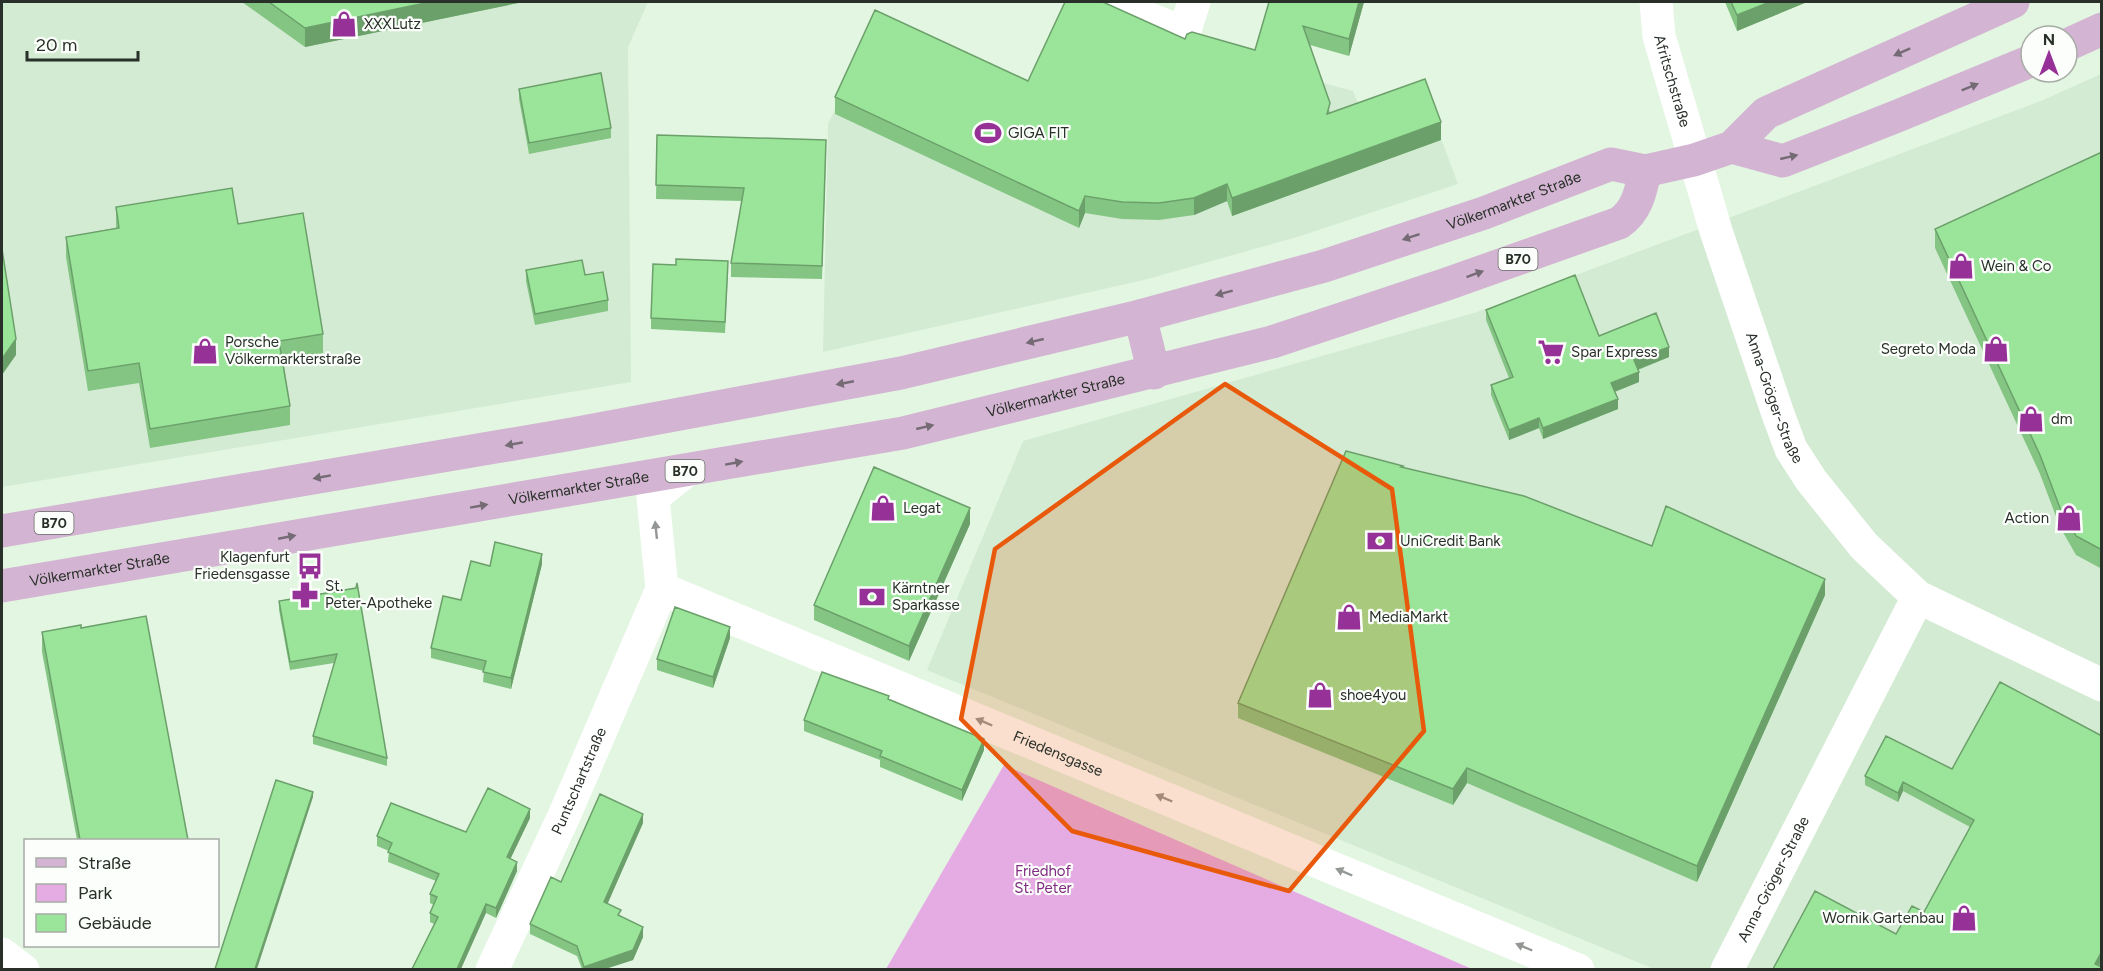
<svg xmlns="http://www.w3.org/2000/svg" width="2103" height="971" viewBox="0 0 2103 971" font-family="Figtree,sans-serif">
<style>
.built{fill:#d3ebd2}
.green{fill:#e5ace4}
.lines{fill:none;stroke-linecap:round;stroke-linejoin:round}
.minor{stroke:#fff;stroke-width:33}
.major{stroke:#d3b4d2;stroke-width:33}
.wall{fill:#84c584}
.shaded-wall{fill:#6ca06b}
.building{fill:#9ae599;stroke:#6ca06b;stroke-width:1.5}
.oneway{fill:#756b75}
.oneway2{fill:#949894}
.marked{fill:#e8590c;fill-opacity:0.2;stroke:#e8590c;stroke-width:4.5;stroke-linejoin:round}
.labels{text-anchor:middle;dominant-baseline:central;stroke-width:4.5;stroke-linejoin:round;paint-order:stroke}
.shield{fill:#fbfefa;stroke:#686e68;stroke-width:1.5}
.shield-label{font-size:14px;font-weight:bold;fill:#293029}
.poi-label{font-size:15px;fill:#293029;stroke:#fbfefa;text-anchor:start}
.street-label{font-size:15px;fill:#293029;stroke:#fbfefa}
.park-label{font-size:15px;fill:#802c82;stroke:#fbfefa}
</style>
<rect width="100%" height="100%" fill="#e3f6e2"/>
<path class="built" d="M2 2H648L628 47 631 382 2 487Z
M877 20 1142 140 1185 46 1353 91 1362 113 1424 93 1458 184 1297 237 1144 280 823 352 828 124Z
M2101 74V969H1654L927 670 1023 441 1477 312 2041 101Z"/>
<path class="green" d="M1004 765 1472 969H886Z"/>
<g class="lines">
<g class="minor">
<path d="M1108 2 1184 33 1194 2"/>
<path id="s1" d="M1656 2 1659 36 1716 231 1778 414 1791 449 1811 480 1864 546 1918 597 2102 685"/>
<path id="s2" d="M662 589 1578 970"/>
<path d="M2 954 23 970"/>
<path id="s3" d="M492 970 564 816 662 589 653 497 686 471"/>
<path id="s4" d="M1727 970 1918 597"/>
</g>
<g class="major">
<path d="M2067 45 2102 29"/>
<path d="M1732 147 1783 161 1895 117 2031 61"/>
<path d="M1140 316 1154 373"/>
<path id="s5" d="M2 531 572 434 901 373 1140 316 1324 266 1484 213 1611 164 1645 171 1694 160 1732 147 1766 113 2013 2"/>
<path id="s6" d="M2 586 903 433 1272 342 1444 285 1619 223C1637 211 1641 191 1645 171"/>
</g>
</g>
<path class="wall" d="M242 2H523L305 47Z
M1269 2H1364L1349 56 1310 45 1330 113 1441 140 1232 216 1227 201 1194 215 1159 220 1122 219 1085 213 1079 228 835 114V97L1028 81 1185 39 1255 50Z
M1725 2H1807L1737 31Z
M519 89 611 128V138L529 154 519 99Z
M657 135 826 153 822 279 731 277V263L742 201 656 199Z
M2102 152V569L2076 555 2060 527 2040 474 1935 248V229Z
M116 207 238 224 323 334V353L283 360 290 406V425L150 448 139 383 88 391 66 257V237L116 228Z
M526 270 608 300V311L535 325 526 281Z
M728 272 725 333 651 329V318Z
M1486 310 1599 336 1669 357 1638 370 1639 382 1615 392 1618 409 1543 439 1539 428 1509 440 1491 395V385L1509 378 1486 320Z
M1403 468 1652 546 1825 595 1697 882 1467 783 1453 805 1238 718V703Z
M970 524 909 661 814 620V605Z
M542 564 511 689 483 682 484 671 431 658V648L461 600 490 566Z
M356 588 387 758V766L313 744V736L334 663 290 670 279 610V601Z
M42 632 188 840H77L42 652Z
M730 638 713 688 657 670V659Z
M889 700 984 750 962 801 880 767V760L804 731V720Z
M2102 736V960L2099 966 1896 934 1924 912 1970 827 1903 791 1898 802 1865 785V776L1952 769Z
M530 818 510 859 517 871 496 918 486 913 434 924 430 922V913L434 905 430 903V894L436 881 388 862 389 851 377 846V836L466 832Z
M643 823 607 903 643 937 633 960 605 969H582L577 956 530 934V924L561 882Z"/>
<path class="shaded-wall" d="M430 2H523L305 47V28Z
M1359 2H1364L1349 56V39Z
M1770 2H1807L1737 31V15Z
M1441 122V140L1232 216V198Z
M1227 184V201L1194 215V198Z
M1085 196V213L1079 228V211Z
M16 339V355L2 375V359Z
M1669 347V357L1634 371V360Z
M1639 372V382L1611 393V383Z
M1618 399V409L1543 439V428Z
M1539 418V428L1509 440V430Z
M970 508V524L909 661V646Z
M542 554V564L511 689V678Z
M1825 579V595L1697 882V866Z
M730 627V638L713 688V677Z
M984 739V750L962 801V790Z
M1467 768V783L1453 805V789Z
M1903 782V791L1898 802V793Z
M313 792V797L257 969H255Z
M530 809V818L507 866V857Z
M643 814V823L604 912V902Z
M517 862V871L496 918V908Z
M486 904V913L461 969H457Z
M643 927V937L633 960 605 969H584V967Z
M2102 951V960L2097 969 2095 964Z"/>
<path class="building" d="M269 2H430L305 28Z
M1065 2H1103L1185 39 1187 34 1192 32 1255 50 1269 2H1359L1349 39 1303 26 1330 103 1327 114 1425 79 1441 122 1232 198 1227 184 1194 198 1159 203 1122 202 1085 196 1079 211 835 97 875 10 1028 81Z
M1731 2H1770L1737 15Z
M601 73 611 128 529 143 519 89Z
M657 135 826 140 822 266 731 263 744 188 656 185Z
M2102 152V550L2076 536 2060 508 2040 455 1935 229Z
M232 188 238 224 303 213 323 334 279 341 290 406 150 429 139 363 88 371 66 237 119 228 116 207Z
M2 249 16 339 2 359Z
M676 259 728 261 725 322 651 318 653 264 676 265Z
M582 260 585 275 603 272 608 300 535 314 526 270Z
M1575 275 1599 336 1656 313 1669 347 1634 360 1639 372 1611 383 1618 399 1543 428 1539 418 1509 430 1491 385 1513 377 1486 310Z
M1346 451 1403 466 1401 467 1524 496 1652 546 1666 506 1825 579 1697 866 1467 768 1453 789 1238 703Z
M874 467 970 508 909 646 814 605Z
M495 542 542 554 511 678 483 672 486 661 431 648 443 596 461 600 471 561 490 566Z
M357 583 387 758 313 736 337 654 290 662 279 601 356 588Z
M675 607 730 627 713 677 657 659Z
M146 616 188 840H80L42 632 81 625V628Z
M822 672 889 696 888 699 984 739 962 790 880 756 882 751 804 720Z
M2000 682 2102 736V951L2095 964 2102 967V969H1773L1815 891 1896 934 1912 906 1924 912 1974 820 1903 782 1898 793 1865 776 1886 736 1952 769Z
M276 780 313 792 255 969H215Z
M488 788 530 809 507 857 517 862 496 908 486 904 457 969H412L438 917 430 913 437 897 430 894 439 874 388 852 392 843 377 836 391 803 466 832Z
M600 794 643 814 604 902 621 910 618 915 643 927 633 950 584 967 577 946 530 924 551 877 561 882Z"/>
<defs><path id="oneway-solid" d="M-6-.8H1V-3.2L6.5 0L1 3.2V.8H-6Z" transform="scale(1.5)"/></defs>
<g class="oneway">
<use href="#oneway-solid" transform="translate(1902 52) rotate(156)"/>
<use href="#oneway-solid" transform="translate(1970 87) rotate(-22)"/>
<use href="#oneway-solid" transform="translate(1789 157) rotate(-13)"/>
<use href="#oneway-solid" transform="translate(1411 237) rotate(162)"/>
<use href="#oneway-solid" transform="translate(1475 274) rotate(-20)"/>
<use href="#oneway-solid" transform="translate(1224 293) rotate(165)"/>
<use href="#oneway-solid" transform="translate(1035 341) rotate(167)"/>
<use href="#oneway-solid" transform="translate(845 383) rotate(169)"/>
<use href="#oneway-solid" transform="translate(925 427) rotate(-13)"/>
<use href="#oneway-solid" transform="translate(514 444) rotate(170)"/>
<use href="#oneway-solid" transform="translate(734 463) rotate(-10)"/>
<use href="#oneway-solid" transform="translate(322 477) rotate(170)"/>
<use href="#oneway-solid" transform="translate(479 506) rotate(-10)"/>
<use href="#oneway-solid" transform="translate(287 537) rotate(-11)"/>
</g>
<g class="oneway2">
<use href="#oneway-solid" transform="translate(656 530) rotate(-96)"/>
<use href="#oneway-solid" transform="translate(984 722) rotate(-157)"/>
<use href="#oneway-solid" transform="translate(1164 798) rotate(-157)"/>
<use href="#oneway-solid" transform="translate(1344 872) rotate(-157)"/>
<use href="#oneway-solid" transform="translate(1524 947) rotate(-157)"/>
</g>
<path class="marked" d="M1225 384 1392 489 1424 731 1289 891 1072 831 961 719 995 549Z"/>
<defs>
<g id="shop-bare" transform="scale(2.07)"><path d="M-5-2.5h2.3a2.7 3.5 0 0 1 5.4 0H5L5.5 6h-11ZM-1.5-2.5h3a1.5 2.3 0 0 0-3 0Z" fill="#953197" stroke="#fbfefa" stroke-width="2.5" paint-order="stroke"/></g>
<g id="stadium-bare" transform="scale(2.07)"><path d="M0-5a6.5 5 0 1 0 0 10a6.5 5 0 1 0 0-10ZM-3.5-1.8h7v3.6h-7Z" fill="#953197" stroke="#fbfefa" stroke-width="2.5" paint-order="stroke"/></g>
<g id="supermarket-bare" transform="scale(2.07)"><path d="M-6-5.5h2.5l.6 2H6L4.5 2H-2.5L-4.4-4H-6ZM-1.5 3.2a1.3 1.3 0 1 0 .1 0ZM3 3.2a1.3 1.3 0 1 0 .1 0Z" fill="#953197" stroke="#fbfefa" stroke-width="2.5" paint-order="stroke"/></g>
<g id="bank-bare" transform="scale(2.07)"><path d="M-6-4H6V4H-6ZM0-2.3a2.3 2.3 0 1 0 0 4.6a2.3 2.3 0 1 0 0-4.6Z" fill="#953197" stroke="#fbfefa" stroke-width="2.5" paint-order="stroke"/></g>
<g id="bus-bare" transform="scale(2.07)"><path d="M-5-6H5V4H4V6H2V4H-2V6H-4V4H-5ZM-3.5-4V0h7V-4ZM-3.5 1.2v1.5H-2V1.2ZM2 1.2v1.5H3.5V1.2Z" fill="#953197" stroke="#fbfefa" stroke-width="2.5" paint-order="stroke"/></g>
<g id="pharmacy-bare" transform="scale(2.07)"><path d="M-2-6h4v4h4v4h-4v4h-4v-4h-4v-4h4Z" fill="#953197" stroke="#fbfefa" stroke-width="2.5" paint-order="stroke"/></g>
</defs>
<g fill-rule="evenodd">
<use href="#shop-bare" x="344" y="24"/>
<use href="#stadium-bare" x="988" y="133"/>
<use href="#shop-bare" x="1961" y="266"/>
<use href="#shop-bare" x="1996" y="349"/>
<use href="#shop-bare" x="205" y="351"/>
<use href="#supermarket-bare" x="1551" y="352"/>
<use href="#shop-bare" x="2031" y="419"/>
<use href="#shop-bare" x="883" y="508"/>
<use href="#shop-bare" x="2069" y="518"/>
<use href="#bank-bare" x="1380" y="541"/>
<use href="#bus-bare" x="310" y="566"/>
<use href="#pharmacy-bare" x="305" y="595"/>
<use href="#bank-bare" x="872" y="597"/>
<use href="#shop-bare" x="1349" y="617"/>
<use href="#shop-bare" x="1320" y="695"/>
<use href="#shop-bare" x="1964" y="918"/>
</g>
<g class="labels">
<g class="shield">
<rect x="1498.5" y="248" width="39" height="22" rx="4.5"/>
<rect x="665.5" y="460" width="39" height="22" rx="4.5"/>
<rect x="34.5" y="512" width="39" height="22" rx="4.5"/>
</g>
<g class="shield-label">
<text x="1518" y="259">B70</text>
<text x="685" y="471">B70</text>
<text x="54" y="523">B70</text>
</g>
<g class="poi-label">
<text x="364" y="24">XXXLutz</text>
<text x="1008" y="133">GIGA FIT</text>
<text x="1981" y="266">Wein &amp; Co</text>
<text x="225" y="342">Porsche<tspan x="225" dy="17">Völkermarkterstraße</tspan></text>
<text x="1976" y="349" text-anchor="end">Segreto Moda</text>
<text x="1571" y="352">Spar Express</text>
<text x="2051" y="419">dm</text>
<text x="903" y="508">Legat</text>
<text x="2049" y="518" text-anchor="end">Action</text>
<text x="1400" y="541">UniCredit Bank</text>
<text x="290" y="557" text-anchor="end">Klagenfurt<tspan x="290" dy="17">Friedensgasse</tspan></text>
<text x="325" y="586">St.<tspan x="325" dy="17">Peter-Apotheke</tspan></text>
<text x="892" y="588">Kärntner<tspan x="892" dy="17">Sparkasse</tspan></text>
<text x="1369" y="617">MediaMarkt</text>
<text x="1340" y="695">shoe4you</text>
<text x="1944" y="918" text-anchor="end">Wornik Gartenbau</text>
</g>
<g class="street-label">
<text stroke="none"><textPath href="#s1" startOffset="81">Afritschstraße</textPath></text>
<text stroke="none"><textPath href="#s5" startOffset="1550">Völkermarkter Straße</textPath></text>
<text stroke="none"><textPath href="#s6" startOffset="1071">Völkermarkter Straße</textPath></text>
<text stroke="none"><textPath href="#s1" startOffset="414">Anna-Gröger-Straße</textPath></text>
<text stroke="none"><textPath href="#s6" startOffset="585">Völkermarkter Straße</textPath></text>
<text stroke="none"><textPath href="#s6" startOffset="99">Völkermarkter Straße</textPath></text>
<text stroke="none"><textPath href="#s2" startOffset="429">Friedensgasse</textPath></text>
<text stroke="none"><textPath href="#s3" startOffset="208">Puntschartstraße</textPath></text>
<text stroke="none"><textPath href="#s4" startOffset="102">Anna-Gröger-Straße</textPath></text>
</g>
<g class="park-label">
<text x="1043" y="871">Friedhof<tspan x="1043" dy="17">St. Peter</tspan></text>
</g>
</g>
<rect width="2103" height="971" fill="none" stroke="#293029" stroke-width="6"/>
<rect x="24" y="839" width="195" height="108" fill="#fbfefa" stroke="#a7aca6" stroke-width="1.5"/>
<rect x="36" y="858" width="30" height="9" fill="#d3b4d2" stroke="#a7aca6" stroke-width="1.5"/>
<text x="78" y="869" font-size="18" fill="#293029">Straße</text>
<rect x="36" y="884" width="30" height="18" fill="#e5ace4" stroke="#a7aca6" stroke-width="1.5"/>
<text x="78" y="899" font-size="18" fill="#293029">Park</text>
<rect x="36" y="914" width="30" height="18" fill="#9ae599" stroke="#a7aca6" stroke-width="1.5"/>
<text x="78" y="929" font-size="18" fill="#293029">Gebäude</text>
<g transform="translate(2049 54)"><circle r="28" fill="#fbfefa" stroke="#a7aca6" stroke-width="1.5"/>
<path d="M0-4.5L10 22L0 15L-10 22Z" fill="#953197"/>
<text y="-9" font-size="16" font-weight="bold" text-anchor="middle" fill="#293029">N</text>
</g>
<path d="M27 51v9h111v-9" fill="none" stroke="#293029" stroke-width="3"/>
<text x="36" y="51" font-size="18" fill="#293029" stroke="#fbfefa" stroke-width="4.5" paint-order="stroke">20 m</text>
</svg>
